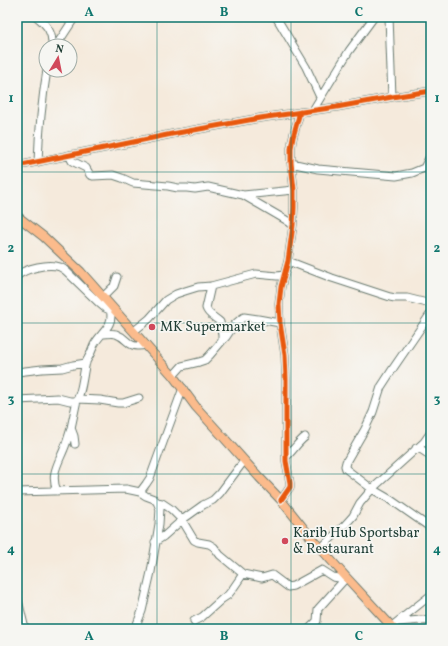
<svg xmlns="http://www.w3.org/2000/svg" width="448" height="646" viewBox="0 0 448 646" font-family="Vollkorn,serif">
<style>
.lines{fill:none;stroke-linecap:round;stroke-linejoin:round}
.minor-casing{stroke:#6a7a6f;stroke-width:9}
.major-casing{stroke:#6a7a6f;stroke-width:10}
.minor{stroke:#fff;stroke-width:7}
.major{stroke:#fbbb8c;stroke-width:8}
.cycleway-casing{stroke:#f6f6f2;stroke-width:8}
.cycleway{stroke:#e8590c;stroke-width:5}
.grid{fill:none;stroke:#0f766e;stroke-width:1;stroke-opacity:0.55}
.poi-dot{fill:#d1495b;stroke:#f6f6f2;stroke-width:1.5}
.labels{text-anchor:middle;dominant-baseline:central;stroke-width:3.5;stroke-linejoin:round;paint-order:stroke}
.poi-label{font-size:14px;fill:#1f3d34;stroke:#f6f6f2;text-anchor:start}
.neatline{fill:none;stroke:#0f766e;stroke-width:1.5}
.grid-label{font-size:13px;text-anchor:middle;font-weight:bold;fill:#0f766e}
</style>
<rect width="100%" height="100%" fill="#f6f6f2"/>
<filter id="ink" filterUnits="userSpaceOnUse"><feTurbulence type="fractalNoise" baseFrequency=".025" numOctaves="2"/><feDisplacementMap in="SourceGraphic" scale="8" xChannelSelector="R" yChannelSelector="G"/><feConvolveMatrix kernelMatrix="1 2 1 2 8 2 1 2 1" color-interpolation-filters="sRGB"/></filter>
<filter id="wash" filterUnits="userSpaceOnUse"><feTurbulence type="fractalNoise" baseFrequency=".012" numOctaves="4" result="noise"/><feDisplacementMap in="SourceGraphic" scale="16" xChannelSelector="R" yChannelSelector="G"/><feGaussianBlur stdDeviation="0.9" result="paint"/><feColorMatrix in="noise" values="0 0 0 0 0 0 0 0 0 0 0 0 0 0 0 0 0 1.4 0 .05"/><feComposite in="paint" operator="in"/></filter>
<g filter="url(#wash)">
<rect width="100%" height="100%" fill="#f5eadc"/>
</g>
<g filter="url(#ink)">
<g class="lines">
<g class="minor-casing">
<path id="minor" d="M37 17C47 25 53 33 52 46
M276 17 306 67 320 97
M389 17 392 97
M56 46 75 17
M313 110 349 51 374 17
M69 155 72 161 86 168 90 175 93 176 113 175 122 178 133 183 168 186 178 188H187L195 189 208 187 243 195 294 190
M38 162C39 131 42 100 47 70
M291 163 318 169 396 176 412 173 424 168 431 167
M17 166 172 134 260 118 337 107 392 97 431 91
M424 168 431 154
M243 195 286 220 293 225
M288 261 332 278 390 297 395 298H407L431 304
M17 276C26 268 49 263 60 267 62 268 64 269 66 271L99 303 105 308 114 312
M103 297 114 286 117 277
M431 313 394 367 381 387 373 412 365 429 346 462 345 466 346 469 372 489 391 500 431 528
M134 331 149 319 166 300 176 294 185 291 198 287 211 286 256 274 277 276 284 275
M102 334C107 334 112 333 116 334 130 339 126 349 146 345
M222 341 226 337 234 325 241 319 244 317 258 319 280 323
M17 372 42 369 62 368 73 365 86 363
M173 376 182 366 199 362 205 360 210 355 222 341V335L220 322C215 317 208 315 206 308L211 286
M78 399 100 400 118 403H123L139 398
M17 400 58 398 70 401H76C82 394 83 373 86 362 89 357 92 351 94 345 100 333 115 326 110 310
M75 444 74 436 71 428 77 400
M416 448 422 450 431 456
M286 457C293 451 298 442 305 437
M57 491C50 475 58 464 64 449 67 442 69 435 71 428
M17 492 126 489 140 492 146 496 154 499 157 502 160 509 159 524 151 572 142 611 137 624 135 629
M140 492 146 484 150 478 183 388
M281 500 288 490 290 487V483L286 461V379L285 355 280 323 279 304 281 287 288 261 293 225 294 208V190L291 163V148L293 137 300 112
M157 502 162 503 171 509 182 520 194 540 198 542 209 544 214 547 220 555 243 574 262 578 272 575 288 587 293 586 322 570 333 577 345 579
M155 542 164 536 182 520 203 505 213 500 220 493 244 461
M321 548 344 526 353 516 360 503 372 489 424 442 431 432
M17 594 18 600 25 629
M194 621 202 617 222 599 228 595 232 590 243 574
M398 622 421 620 431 621
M392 626 431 595
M309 629 317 621 318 609 346 578"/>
</g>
<g class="major-casing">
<path id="major" d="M17 216 44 237 81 272 173 376 196 407 225 439 259 477 281 500 313 540 346 577 394 629"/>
</g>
<use href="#minor" class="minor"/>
<use href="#major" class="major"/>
<g class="cycleway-casing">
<path id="cycleway" d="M17 166 172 134 260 118 337 107 392 97 431 91
M281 500 288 490 290 487V483L286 461V379L285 355 280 323 279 304 281 287 288 261 293 225 294 208V190L291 163V148L293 137 300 112"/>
</g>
<use href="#cycleway" class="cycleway"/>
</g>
</g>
<path class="grid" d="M157 17V629M291 17V629M17 172H431M17 323H431M17 474H431"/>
<g class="poi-dot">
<circle cx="152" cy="327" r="4"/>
<circle cx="285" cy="541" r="4"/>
</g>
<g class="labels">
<g class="poi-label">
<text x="160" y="327">MK Supermarket</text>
<text x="293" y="533">Karib Hub Sportsbar<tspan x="293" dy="16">&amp; Restaurant</tspan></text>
</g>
</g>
<rect width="448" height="646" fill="none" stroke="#f6f6f2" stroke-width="44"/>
<g transform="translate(58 58) rotate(10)"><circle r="19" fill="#f6f6f2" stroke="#a0aca6"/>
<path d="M0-3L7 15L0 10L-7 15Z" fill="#d1495b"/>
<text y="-6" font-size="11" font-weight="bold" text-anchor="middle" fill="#1f3d34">N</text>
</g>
<rect x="22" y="22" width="404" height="602" class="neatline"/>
<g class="grid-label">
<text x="89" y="16">A</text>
<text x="224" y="16">B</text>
<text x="359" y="16">C</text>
<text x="11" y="102">1</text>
<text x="437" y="102">1</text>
<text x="11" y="252">2</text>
<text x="437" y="252">2</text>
<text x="11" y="403">3</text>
<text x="437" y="403">3</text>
<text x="11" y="553">4</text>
<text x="437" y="553">4</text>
<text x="89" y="640">A</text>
<text x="224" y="640">B</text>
<text x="359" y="640">C</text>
</g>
</svg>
